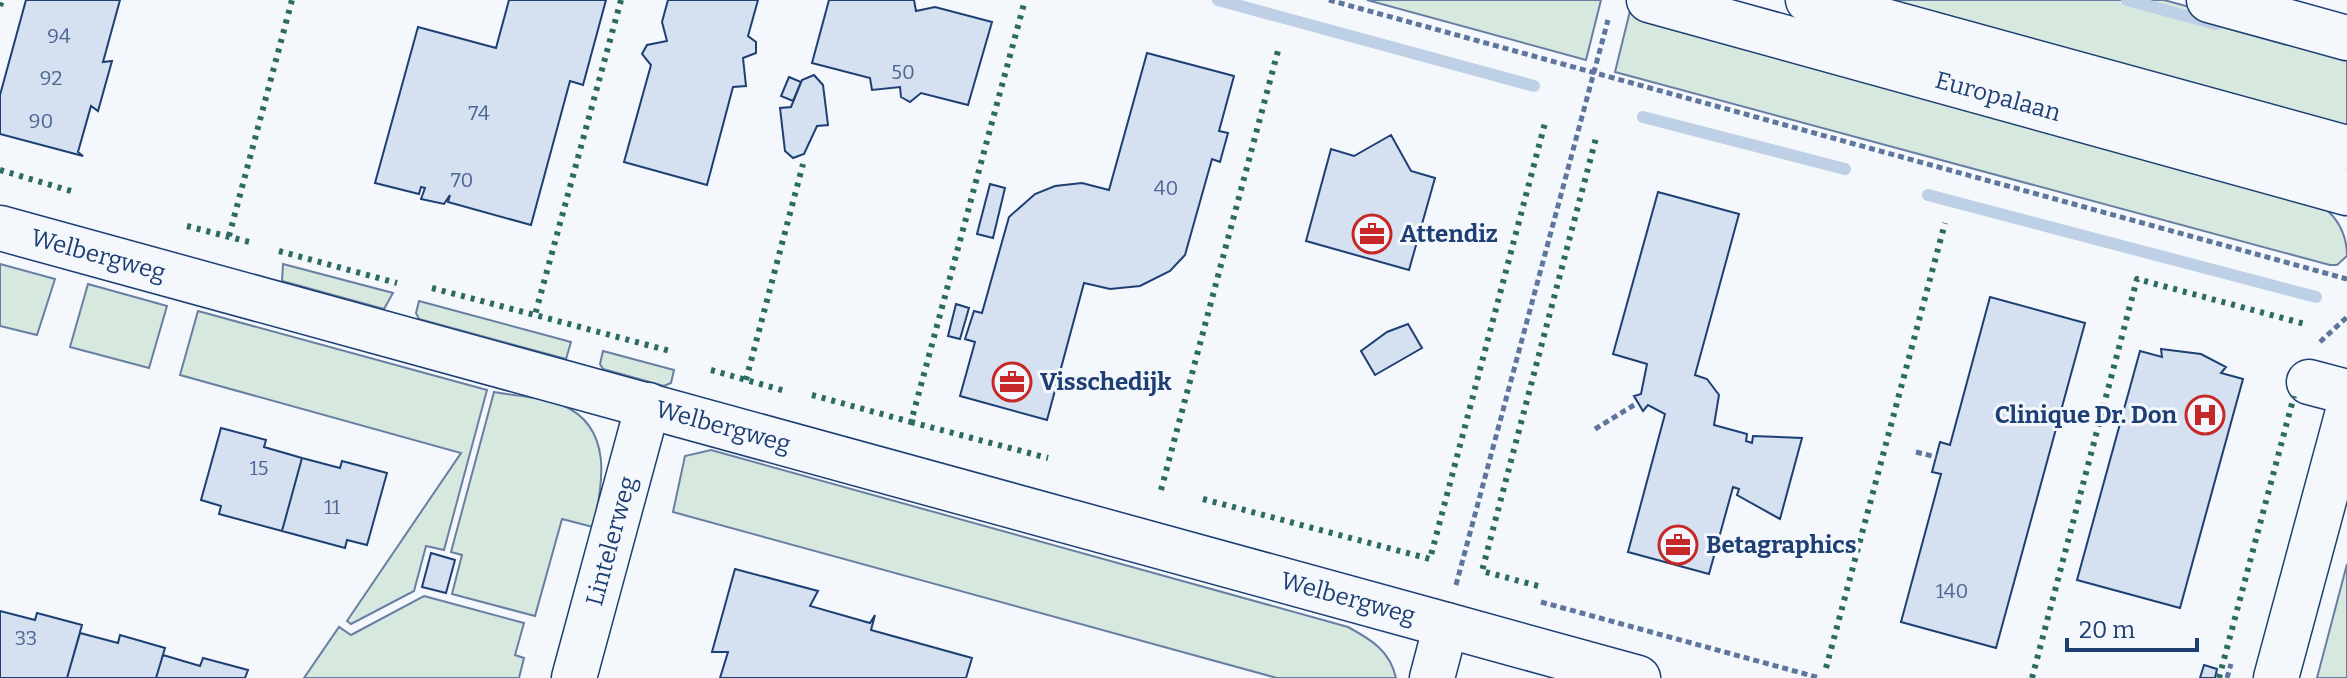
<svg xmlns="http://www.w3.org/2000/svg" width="2347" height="678" viewBox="0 0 2347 678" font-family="Bitter,serif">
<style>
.green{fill:#d7e8df;stroke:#687fa3;stroke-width:2}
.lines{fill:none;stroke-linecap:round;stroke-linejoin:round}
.stream{stroke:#bed0e5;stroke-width:12}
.building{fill:#d5e0f0;stroke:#1d3f73;stroke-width:2}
.minor-casing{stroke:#1d3f73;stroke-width:47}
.path{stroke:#5e769c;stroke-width:5;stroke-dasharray:6 4;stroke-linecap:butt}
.minor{stroke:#f4f7fb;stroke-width:44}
.hedge{stroke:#2c6c60;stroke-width:6;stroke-dasharray:4 6;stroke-linecap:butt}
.labels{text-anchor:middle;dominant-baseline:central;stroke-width:6;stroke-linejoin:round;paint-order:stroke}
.number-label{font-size:20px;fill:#4b6792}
.street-label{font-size:24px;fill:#1d3f73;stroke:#f4f7fb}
.poi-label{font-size:24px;font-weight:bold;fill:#1d3f73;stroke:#f4f7fb;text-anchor:start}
</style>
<rect width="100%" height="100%" fill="#f4f7fb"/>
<path class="green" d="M1367 0H1601L1586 60Z
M1856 0H2164L2347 50V137Z
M1630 11 2298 190C2326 205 2347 223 2347 256L2337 265H2330L1615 72Z
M0 264 55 279 37 335 0 326Z
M283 264 393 293 384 309 282 281Z
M88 284 167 306 149 368 70 347Z
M419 301 571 342 566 359 419 319 416 313Z
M198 311 487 390 444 550 426 546 414 591 351 624 347 621 461 453 180 375Z
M603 351 674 370 671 383 664 386 603 369 600 364Z
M494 392C515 396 543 397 562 405 614 427 603 485 593 527L562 519 535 616 452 594 462 555 451 552Z
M711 450 1348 627C1372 640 1390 651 1396 678H1277L673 512 685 456Z
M2347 564V678H2317Z
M424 596 524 623 515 655 524 658 519 678H304L339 627 351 635Z"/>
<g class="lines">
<path class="stream" d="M1218 0 1534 86
M2127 0 2216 24
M1643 117 1845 169
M1928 195 2316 297"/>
</g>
<path class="building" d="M26 0H120L103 62 112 61 98 111 91 106 78 152 83 156 0 134V95Z
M509 0H606L583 85 570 81 531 225 448 202 450 195 444 204 421 199 425 188 421 187 419 194 375 183 418 27 496 48Z
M668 0H758L748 36 756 42V53L743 58 746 86 733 87 707 185 624 162 651 65 642 54 647 45 667 41 662 22Z
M829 0H914L916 11 935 7 992 22 968 105 921 93 910 102 901 97 900 87 872 90 870 78 812 63Z
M1147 53 1234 76 1219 131 1228 133 1220 162 1212 159 1185 255 1170 271 1140 286 1110 289 1084 283 1047 420 960 396 975 342 965 339 974 311 982 313 1009 217 1035 194 1055 186 1082 183 1109 190Z
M814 75 823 85 828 125 817 126 804 154 793 158 785 151 780 108 791 107 802 80Z
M789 77 801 82 793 101 781 96Z
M1391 135 1411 171 1435 178 1409 270 1306 241 1331 149 1354 156Z
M990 184 1005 188 993 238 977 234Z
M1658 192 1739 214 1695 375 1707 379 1719 395 1714 425 1747 434 1746 441 1752 443 1753 436 1802 438 1780 519 1737 495 1739 489 1733 487 1709 574 1628 552 1665 414 1648 405 1643 411 1634 396 1641 394 1647 364 1613 354Z
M1990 297 2085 323 1996 648 1901 622 1941 474 1932 472 1940 442 1950 445Z
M956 304 969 308 960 339 948 336Z
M1408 324 1422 348 1375 375 1361 351 1387 332Z
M2161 349 2201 354 2226 367 2221 373 2243 379 2180 608 2077 580 2140 351 2162 357Z
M221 428 266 440 264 447 302 458 282 531 219 514 221 506 201 500Z
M302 458 340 468 342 461 387 473 367 545 347 540 345 548 282 531Z
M431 553 455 560 446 593 422 587Z
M735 569 818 591 810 606 870 623 875 615 871 630 972 658 966 678H720L728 652H712Z
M0 611 35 620 37 613 82 625 67 678H0Z
M80 633 118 643 120 635 165 648 156 678H67Z
M163 655 200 666 203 658 248 670 245 678H156Z
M2204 665 2217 669 2215 678H2200Z"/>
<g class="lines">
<g class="minor-casing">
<g id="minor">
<path id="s1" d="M1649 0 2347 193"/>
<path d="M1808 0 2347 148"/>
<path d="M2209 0 2347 38"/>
<path id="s2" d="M0 228 1446 625"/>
<path d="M2309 382 2347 392"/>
<path id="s3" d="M574 678 648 405"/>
<path d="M1432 678 1446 625 1638 678"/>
<path d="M2276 678 2347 415"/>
</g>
</g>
<path class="path" d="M1329 0 2347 279
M2320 342 2347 317
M1595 429 1634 405
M1916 452 1936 457
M1456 585 1608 20
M1541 602 1820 678
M2227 678 2231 664"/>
<use href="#minor" class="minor"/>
<path class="hedge" d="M621 0 535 315 670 351
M0 6 2 0
M0 170 71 191
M187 226 253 243
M229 236 292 0
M279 251 397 283
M432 288 535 315
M711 370 785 391
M746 380 803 164
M812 395 911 422 1025 0
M911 422 1048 458
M1161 490 1279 47
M1203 499 1430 559 1545 123
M1538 586 1482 571 1596 138
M1826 668 1945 223
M2032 678 2137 279 2305 324
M2219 678 2294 396"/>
</g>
<defs>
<g id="office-ring" transform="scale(2)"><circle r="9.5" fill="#f4f7fb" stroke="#c62828" stroke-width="1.5"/><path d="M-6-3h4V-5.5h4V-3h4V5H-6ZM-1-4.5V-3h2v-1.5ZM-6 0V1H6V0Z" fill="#c62828"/></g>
<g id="hospital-ring" transform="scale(2)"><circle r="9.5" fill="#f4f7fb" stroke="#c62828" stroke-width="1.5"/><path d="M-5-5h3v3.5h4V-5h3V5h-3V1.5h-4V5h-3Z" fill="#c62828"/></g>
</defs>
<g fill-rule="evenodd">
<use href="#office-ring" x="1372" y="234"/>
<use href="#office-ring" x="1012" y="382"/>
<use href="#hospital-ring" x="2205" y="415"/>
<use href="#office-ring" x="1678" y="545"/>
</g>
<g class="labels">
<g class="number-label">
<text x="59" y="36">94</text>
<text x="903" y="72">50</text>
<text x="51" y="78">92</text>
<text x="479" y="113">74</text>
<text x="41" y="121">90</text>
<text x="462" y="180">70</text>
<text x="1166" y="188">40</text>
<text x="259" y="468">15</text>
<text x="332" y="507">11</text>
<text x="1952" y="591">140</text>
<text x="26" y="638">33</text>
</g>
<g class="street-label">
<text stroke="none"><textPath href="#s1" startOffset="362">Europalaan</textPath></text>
<text stroke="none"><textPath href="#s2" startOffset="102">Welbergweg</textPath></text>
<text stroke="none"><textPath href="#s2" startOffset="750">Welbergweg</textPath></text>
<text stroke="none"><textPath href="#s3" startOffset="142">Lintelerweg</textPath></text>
<text stroke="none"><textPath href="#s2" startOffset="1398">Welbergweg</textPath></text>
</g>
<g class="poi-label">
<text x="1400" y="234">Attendiz</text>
<text x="1040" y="382">Visschedijk</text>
<text x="2177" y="415" text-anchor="end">Clinique Dr. Don</text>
<text x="1706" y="545">Betagraphics</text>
</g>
</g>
<path d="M2067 638v12h130v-12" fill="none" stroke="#1d3f73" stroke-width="4"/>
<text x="2079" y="638" font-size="24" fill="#1d3f73" stroke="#f4f7fb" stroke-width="6" paint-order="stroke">20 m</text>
</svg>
